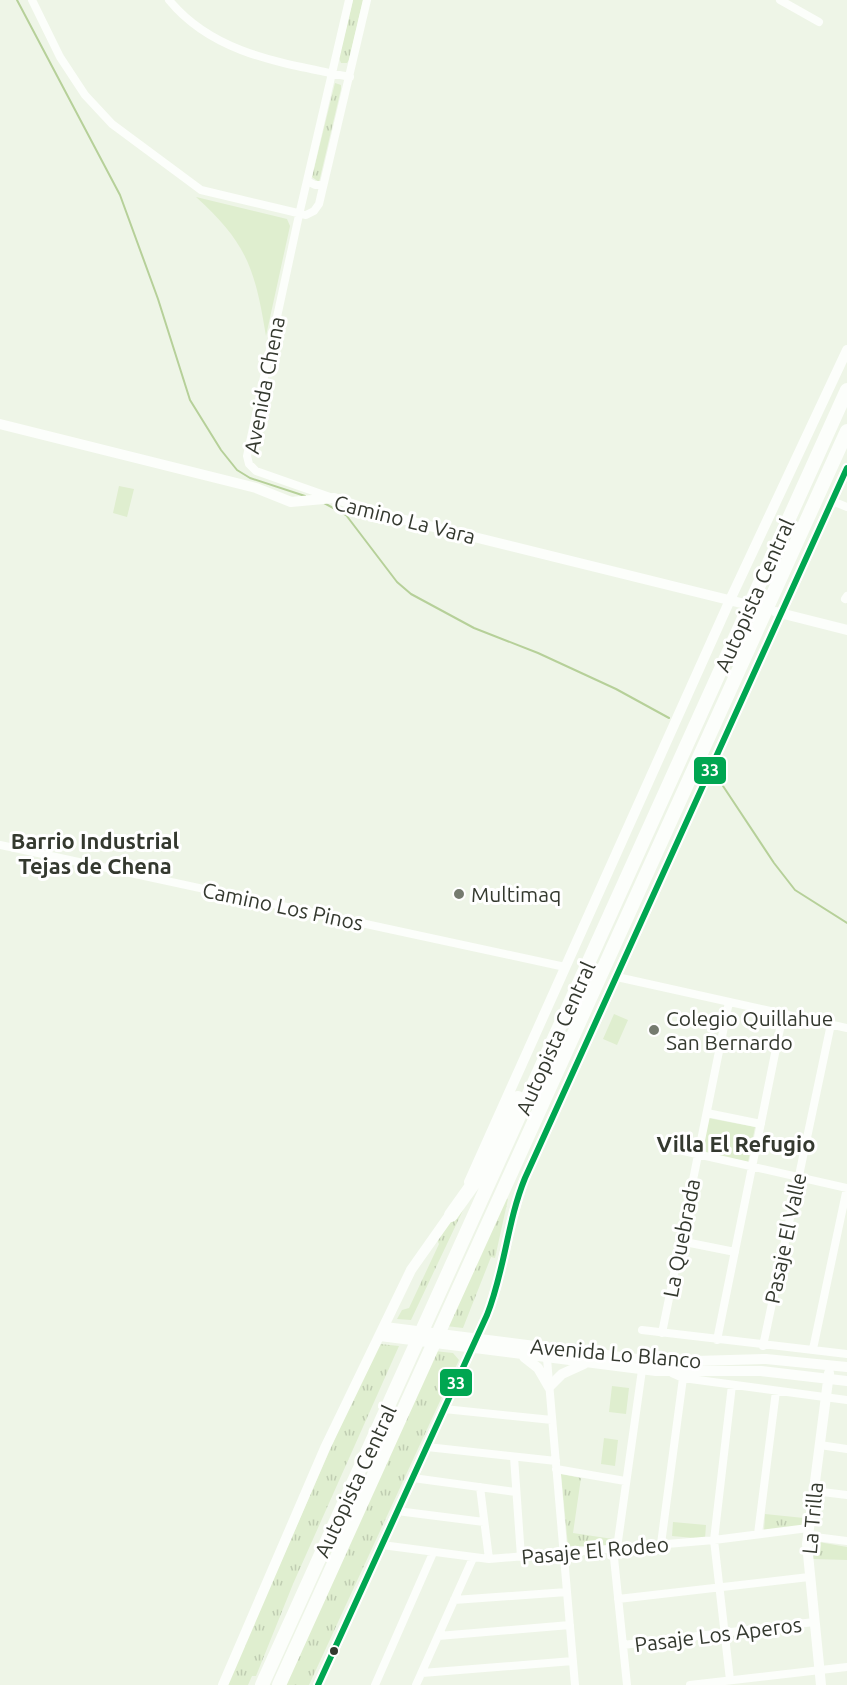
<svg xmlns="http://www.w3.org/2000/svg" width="847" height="1685" viewBox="0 0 847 1685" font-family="Ubuntu,sans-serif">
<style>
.grass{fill:url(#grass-tufts)}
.park{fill:#dfeecf}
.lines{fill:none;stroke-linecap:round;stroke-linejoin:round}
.stream{stroke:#b6d099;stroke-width:2}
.street{stroke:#fcfefb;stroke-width:8}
.secondary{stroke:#fcfefb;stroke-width:10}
.highway{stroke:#fcfefb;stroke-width:14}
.bus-1-casing{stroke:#fff;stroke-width:10}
.bus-1{stroke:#00a651;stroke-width:6}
.poi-dot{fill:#757b6f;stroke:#fff;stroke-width:2}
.bus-dot{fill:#34392f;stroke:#fff;stroke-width:2}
.labels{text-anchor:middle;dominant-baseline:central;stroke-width:6;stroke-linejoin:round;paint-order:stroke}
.street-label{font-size:21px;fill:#34392f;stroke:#fff}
.poi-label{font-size:21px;fill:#34392f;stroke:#fff;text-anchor:start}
.neighbourhood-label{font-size:22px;font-weight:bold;fill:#34392f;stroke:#fff}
.line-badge{stroke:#fff;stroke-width:2}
.badge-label{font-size:16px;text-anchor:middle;font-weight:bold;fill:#fff}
</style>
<defs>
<pattern id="grass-tufts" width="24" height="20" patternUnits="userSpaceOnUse" patternTransform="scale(1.5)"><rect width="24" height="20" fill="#dfeecf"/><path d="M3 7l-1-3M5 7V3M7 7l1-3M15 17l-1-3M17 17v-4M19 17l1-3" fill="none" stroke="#c0cdb2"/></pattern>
</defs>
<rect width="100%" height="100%" fill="#eef5e7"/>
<path class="grass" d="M353 0H363L349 60 347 63H341L339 58Z
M335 83 341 85V89L319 182 312 177Z
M504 1197 508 1199 495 1258 491 1257 463 1328 446 1326Z
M464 1208 411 1320 397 1319 402 1310 409 1308 439 1244 437 1240 443 1227Z
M380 1344 399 1346 293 1584 256 1676H252L248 1685H227L343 1420Z
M434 1351 453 1353 459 1360 309 1685H286Z
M561 1474 581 1478 573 1533 613 1539 612 1546H568Z
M765 1514 804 1518 802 1528 764 1532Z
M813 1541 847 1547V1560L813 1559Z"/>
<path class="park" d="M196 197 287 219 290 226 266 336C255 269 247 243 196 197Z
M119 486 134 489 127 517 113 513Z
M614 1014 628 1020 617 1045 603 1039Z
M708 1118 755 1127 748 1162 701 1152Z
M612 1386 629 1388 626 1414 609 1412Z
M604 1438 618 1440 615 1466 601 1464Z
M673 1522 706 1525 705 1539 672 1536Z"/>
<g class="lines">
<path class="stream" d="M17 0 120 195 158 299 190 400 221 450 237 470 250 478 305 496
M324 503 346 515 397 582 411 594 474 628 538 653 616 689 669 718
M723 786 774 863 795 890 847 923"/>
<path class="street" d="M32 0 60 57 85 95 112 124 201 190 306 215 314 211 319 204 367 0
M169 0C214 55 284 63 350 77
M780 0 819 22
M307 181 315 185H323
M330 497 256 471 249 464 247 456 299 215 349 0
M832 501 847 507
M845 599 847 596
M0 845 565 967
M617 977 847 1028
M707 1113 761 1124
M679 1150 847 1188
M680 1241 735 1252
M642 1330 847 1354
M662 1333 729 1002
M717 1340 783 1014
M763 1346 831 1024
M813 1349 847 1188
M547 1359 575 1685
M672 1373 683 1378 847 1400
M444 1409 552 1420
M820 1445 847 1449
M427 1447 556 1461
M514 1457 521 1557
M556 1469 625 1481
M413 1478 516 1492
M480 1487 489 1559
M814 1491 847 1495
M397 1511 484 1522
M758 1534 776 1391
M807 1536 847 1541
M661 1544 683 1378
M382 1545 489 1559 714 1540 808 1528
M613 1548 627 1685
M617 1548 642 1370
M618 1599 809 1577
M454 1600 567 1592
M438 1636 570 1625
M623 1645 814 1622
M422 1673 573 1661
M730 1680 714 1540 732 1385
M375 1685 433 1553
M416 1685 473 1558
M690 1685 847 1667"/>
<path class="secondary" d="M0 424 256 488 291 502 334 498 385 515 741 603
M776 612 847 630
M469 1182 730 600 847 350
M385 1327 661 1362 766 1359 847 1367
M380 1336 656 1371H761L847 1381
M524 1357 538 1368 549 1387 562 1374 584 1364
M223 1685 325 1448 411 1270 454 1209
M318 1685 487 1315C505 1270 507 1222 525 1178L847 468
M821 1685 807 1544 829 1373"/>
<path class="highway" d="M451 1215 481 1173 518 1098
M262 1685 847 390
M279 1685 847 431"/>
<g class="bus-1-casing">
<path id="bus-1" d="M318 1685 487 1315C505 1270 507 1222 525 1178L847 468"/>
</g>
<use href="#bus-1" class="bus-1"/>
</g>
<g class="poi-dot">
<circle cx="459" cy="894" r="6"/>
<circle cx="654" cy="1030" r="6"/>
</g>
<circle class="bus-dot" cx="334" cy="1651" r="5"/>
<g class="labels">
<g class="street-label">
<text transform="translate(264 385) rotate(-79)">Avenida Chena</text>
<text transform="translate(405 519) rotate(14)">Camino La Vara</text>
<text transform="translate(754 595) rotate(-66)">Autopista Central</text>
<text transform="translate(283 906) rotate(12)">Camino Los Pinos</text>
<text transform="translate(555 1038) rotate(-66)">Autopista Central</text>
<text transform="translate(681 1238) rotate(-79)">La Quebrada</text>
<text transform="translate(785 1238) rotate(-78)">Pasaje El Valle</text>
<text transform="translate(616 1353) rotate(5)">Avenida Lo Blanco</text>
<text transform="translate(355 1481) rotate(-65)">Autopista Central</text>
<text transform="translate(812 1518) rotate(-85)">La Trilla</text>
<text transform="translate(595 1550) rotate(-5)">Pasaje El Rodeo</text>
<text transform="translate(718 1634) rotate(-7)">Pasaje Los Aperos</text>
</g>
<g class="poi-label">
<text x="471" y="894">Multimaq</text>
<text x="666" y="1018">Colegio Quillahue<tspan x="666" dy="24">San Bernardo</tspan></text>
</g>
<g class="neighbourhood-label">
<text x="95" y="840">Barrio Industrial<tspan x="95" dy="25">Tejas de Chena</tspan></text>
<text x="736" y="1143">Villa El Refugio</text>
</g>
</g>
<g class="line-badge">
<rect x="693" y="756" width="34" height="29" rx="6" fill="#00a651"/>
<rect x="439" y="1368" width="34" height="29" rx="6" fill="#00a651"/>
</g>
<g class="badge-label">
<text x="710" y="776">33</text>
<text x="456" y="1389">33</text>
</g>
</svg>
